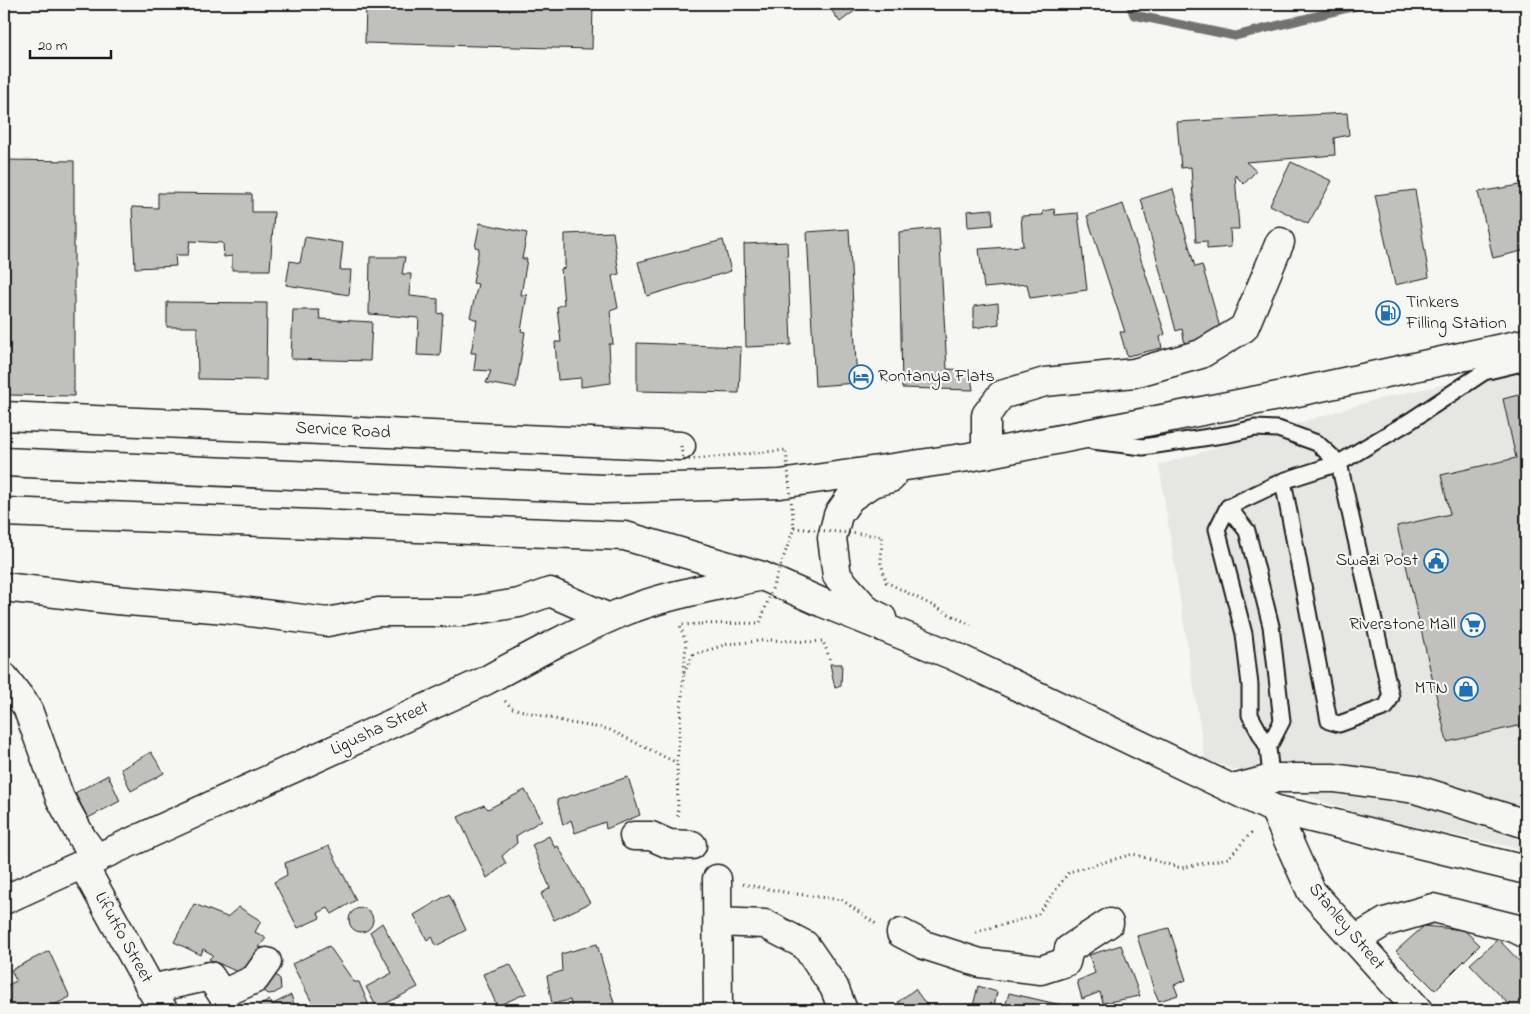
<svg xmlns="http://www.w3.org/2000/svg" width="1530" height="1014" viewBox="0 0 1530 1014" font-family="'Indie Flower',sans-serif">
<style>
.built{fill:#e6e6e2}
.lines{fill:none;stroke-linecap:round;stroke-linejoin:round}
.stream{stroke:#727271;stroke-width:9}
.building{fill:#c0c0bd;stroke:#1c1c1c}
.lane-casing{stroke:#1c1c1c;stroke-width:19}
.street-casing{stroke:#1c1c1c;stroke-width:31}
.primary-casing{stroke:#1c1c1c;stroke-width:31}
.path{stroke:#1c1c1c;stroke-width:3;stroke-dasharray:1 4;stroke-linecap:butt}
.lane{stroke:#f6f6f2;stroke-width:15}
.street{stroke:#f6f6f2;stroke-width:28}
.primary{stroke:#f6f6f2;stroke-width:28}
.path-bridge{stroke:#1c1c1c;stroke-width:3;stroke-dasharray:1 4;stroke-linecap:butt}
.labels{text-anchor:middle;dominant-baseline:central;stroke-width:4.5;stroke-linejoin:round;paint-order:stroke}
.poi-label{font-size:18px;fill:#1c1c1c;stroke:#f6f6f2;text-anchor:end}
.street-label{font-size:18px;fill:#1c1c1c;stroke:#f6f6f2}
</style>
<rect width="100%" height="100%" fill="#f6f6f2"/>
<filter id="ink" filterUnits="userSpaceOnUse"><feTurbulence type="fractalNoise" baseFrequency=".02" numOctaves="2"/><feDisplacementMap in="SourceGraphic" scale="10" xChannelSelector="R" yChannelSelector="G"/><feConvolveMatrix kernelMatrix="1 2 1 2 8 2 1 2 1" color-interpolation-filters="sRGB"/></filter>
<g filter="url(#ink)">
<path class="built" d="M1526 367V850L1368 817 1205 759 1159 465 1382 398Z"/>
<g class="lines">
<path class="stream" d="M1130 4 1134 15 1235 36 1364 4"/>
</g>
<path class="building" d="M366 4H593L592 49 365 43Z
M827 4H864L840 22Z
M1347 113 1349 135 1334 138 1335 155 1246 162 1256 171 1244 184 1235 175 1239 229H1230L1231 247 1207 249V241L1196 242 1191 167 1181 168 1177 122Z
M4 160 74 161V396L4 395Z
M1291 162 1332 181 1308 224 1270 205Z
M1526 184V250L1493 258 1478 192Z
M1173 189 1195 267 1202 265 1221 331 1185 345 1182 329 1176 331 1141 199Z
M1415 190 1429 277 1395 285 1375 195Z
M158 193 252 194V212H274L270 270H232V256L224 257 223 243 190 241 188 255H175L176 266 135 268 132 207 158 208Z
M1123 204 1165 334 1160 337 1162 348 1127 356 1120 332H1125L1087 216Z
M992 209 993 225 968 227 967 211Z
M1054 209 1055 215 1078 213 1087 290 1030 298 1027 284 984 288 979 249 1023 246 1021 216 1043 215V211Z
M480 223 527 233 522 259H527L521 295H527L521 331 525 332 516 388 486 383 491 371 474 370 476 353H471L477 320 470 317 478 284 473 283 479 248 475 247Z
M939 228 947 369 970 370 973 390 902 388 899 232Z
M849 229 857 383 815 386 807 232Z
M613 232 619 274 612 276 618 308 610 311 613 344H609L611 383 581 387V378L558 380 555 342H561L557 307 564 304 561 269 565 268V234Z
M305 237 343 243 340 270H351L349 295 286 285 290 261 300 263Z
M723 240 731 271 647 296 638 262Z
M787 242 791 345 746 347 744 244Z
M370 257H405L402 274H411L410 296 438 299V314L443 313 440 356 417 355 419 318 369 314Z
M167 302 267 303 266 380 198 379 197 327H167Z
M998 303 999 324 974 328V306Z
M293 310H319L320 319 372 322 370 361 291 359Z
M637 343 741 347 739 393 637 391Z
M1526 393V724L1447 742 1397 526 1450 514 1441 475 1516 458 1503 399Z
M830 664H842L841 686 835 688Z
M151 752 164 773 131 791 121 769Z
M108 775 120 801 88 818 75 793Z
M628 777 640 815 606 829 605 822 575 833 571 820 563 825 557 800Z
M525 790 542 820 516 836 517 843 502 856 506 864 487 878 458 817 484 805 488 809Z
M549 836 555 848 558 846 590 903 554 920 541 894 550 888 532 845Z
M329 846 356 900 332 914 328 908 318 913 320 918 298 928 274 882 287 875 285 863Z
M449 894 466 930 436 946 432 936 427 940 414 915Z
M194 904 227 917 239 907 261 921 255 932 266 938 259 947 267 948 251 978 209 959 213 955 203 949 201 955 174 942Z
M349 920a12 12 0 1 1 24 0a12 12 0 1 1-24 0Z
M382 923 418 987 377 1008 366 987 392 973 370 932Z
M1424 926 1464 930 1480 945 1435 990 1396 951Z
M1169 928 1186 980 1174 985 1178 995 1159 1001 1154 990 1137 936Z
M1498 939 1526 968V1010H1514L1470 964Z
M597 944 614 1003 590 1010H572L570 1000 552 1004 547 976 562 971 561 954Z
M1121 945 1140 996 1103 1003 1100 992 1082 999 1077 981 1095 973 1089 955Z
M329 946 354 982H359L370 1008 367 1010H316L292 964Z
M49 951 70 997 44 1010H4V980L6 986 16 981 11 970Z
M510 964 527 993 497 1006 483 974Z
M275 974 280 979 281 989 275 993 269 994 263 991 261 988Z
M978 986 997 992 993 1010H972Z
M915 989 930 1010H904L898 1002Z
M1009 993 1083 1010H1004Z
M291 995 296 1010H251L270 1000 273 1004Z"/>
<g class="lines">
<g class="lane-casing">
<path id="lane" d="M1092 441 1143 447 1229 434 1255 428 1278 429 1317 443 1339 463 1391 697 1386 707 1339 724 1329 721 1283 481 1339 463 1410 421 1484 372 1526 362
M1228 507 1247 531 1271 626 1282 721 1268 748
M1272 785 1268 748 1250 715V685L1244 634 1217 529 1228 507 1283 481"/>
</g>
<g class="street-casing">
<path id="street" d="M4 416 681 446
M986 454V415L1001 395 1045 382 1134 373 1201 354 1244 328 1280 242
M4 587 116 600 226 609 327 622 379 612H463L519 603 550 592 609 618
M4 677 27 707 60 798 82 838 97 859
M1233 789 1275 778H1334L1415 789 1526 824
M1274 809 1311 891 1418 1010
M634 836H651L669 844 692 845
M83 865 163 1010
M717 879 718 1010
M4 900 485 681C529 657 573 633 618 614 664 595 714 587 762 576
M718 922 765 924 805 945 834 987 843 1010
M901 933 924 945 980 963 1041 970 1066 962 1069 949 1109 923
M1355 940 1385 922 1433 908 1514 928 1526 934
M151 989 210 976 222 994 255 979 267 962"/>
</g>
<g class="primary-casing">
<path id="primary" d="M4 462 604 489 780 484 969 457 1288 394 1526 343
M4 512 625 536 762 576 823 603 954 656 1274 809 1526 870
M882 618 868 611 837 576 832 538 838 515 850 498 872 483 891 478"/>
</g>
<path class="path" d="M684 673 693 655 728 644 770 640 811 642 823 641 831 662
M505 701 512 708 570 723 608 729 677 763
M678 816 677 763 686 643 680 625 701 624
M743 884 789 893 842 900 876 924
M976 932 1037 915 1069 872 1133 854 1181 868 1228 858 1253 831"/>
<use href="#lane" class="lane"/>
<use href="#street" class="street"/>
<use href="#primary" class="primary"/>
<path class="path-bridge" d="M681 446 683 460 786 450 794 528 760 623 701 624
M794 528 882 536 881 563 886 582 971 625"/>
</g>
</g>
<defs>
<g id="fuel-ring" transform="scale(1.25)"><circle r="9.5" fill="#f6f6f2" stroke="#1f6fb2" stroke-width="1.5"/><path d="M-5.5-6h7V0h2V4h1.3V-2.5L3-4.5l.8-.8L6-3V5H2.5V1h-1V6h-7ZM-4.2-4.7v3.2H.2V-4.7Z" fill="#1f6fb2"/></g>
<g id="hotel-ring" transform="scale(1.25)"><circle r="9.5" fill="#f6f6f2" stroke="#1f6fb2" stroke-width="1.5"/><path d="M-6-4.5h1.5V1H6V5H4.5V3h-9V5H-6ZM-4 0a1.8 1.8 0 1 1 3.6 0ZM.5 0V-2.5h3Q6-2.5 6 0Z" fill="#1f6fb2"/></g>
<g id="civic-ring" transform="scale(1.25)"><circle r="9.5" fill="#f6f6f2" stroke="#1f6fb2" stroke-width="1.5"/><path d="M-.6-6.5H3V-4.5H.6V-3L4-1V1h2V6H-6V1h2V-1L-.6-3ZM-1.2 2.5V6h2.4V2.5Z" fill="#1f6fb2"/></g>
<g id="supermarket-ring" transform="scale(1.25)"><circle r="9.5" fill="#f6f6f2" stroke="#1f6fb2" stroke-width="1.5"/><path d="M-6-5.5h2.5l.6 2H6L4.5 2H-2.5L-4.4-4H-6ZM-1.5 3.2a1.3 1.3 0 1 0 .1 0ZM3 3.2a1.3 1.3 0 1 0 .1 0Z" fill="#1f6fb2"/></g>
<g id="shop-ring" transform="scale(1.25)"><circle r="9.5" fill="#f6f6f2" stroke="#1f6fb2" stroke-width="1.5"/><path d="M-5-2.5h2.3a2.7 3.5 0 0 1 5.4 0H5L5.5 6h-11ZM-1.5-2.5h3a1.5 2.3 0 0 0-3 0Z" fill="#1f6fb2"/></g>
</defs>
<g fill-rule="evenodd">
<use href="#fuel-ring" x="1388" y="313"/>
<use href="#hotel-ring" x="861" y="377"/>
<use href="#civic-ring" x="1436" y="561"/>
<use href="#supermarket-ring" x="1473" y="625"/>
<use href="#shop-ring" x="1466" y="689"/>
</g>
<g class="labels">
<g class="poi-label">
<text x="1406" y="303" text-anchor="start">Tinkers<tspan x="1406" dy="21">Filling Station</tspan></text>
<text x="878" y="377" text-anchor="start">Rontanya Flats</text>
<text x="1418" y="561">Swazi Post</text>
<text x="1456" y="625">Riverstone Mall</text>
<text x="1448" y="689">MTN</text>
</g>
<g class="street-label">
<text transform="translate(343 431) rotate(3)">Service Road</text>
<text transform="translate(380 729) rotate(-25)">Ligusha Street</text>
<text transform="translate(1346 927) rotate(50)">Stanley Street</text>
<text transform="translate(123 938) rotate(61)">Lifutfo Street</text>
</g>
</g>
<rect width="1530" height="1014" fill="none" stroke="#f6f6f2" stroke-width="20"/>
<rect x="10" y="10" width="1510" height="994" fill="none" stroke="#1c1c1c" stroke-width="2" filter="url(#ink)"/>
<path d="M30 50v8h81v-8" fill="none" stroke="#1c1c1c" stroke-width="2.5"/>
<text x="38" y="50" font-size="15" fill="#1c1c1c" stroke="#f6f6f2" stroke-width="4" paint-order="stroke">20 m</text>
</svg>
